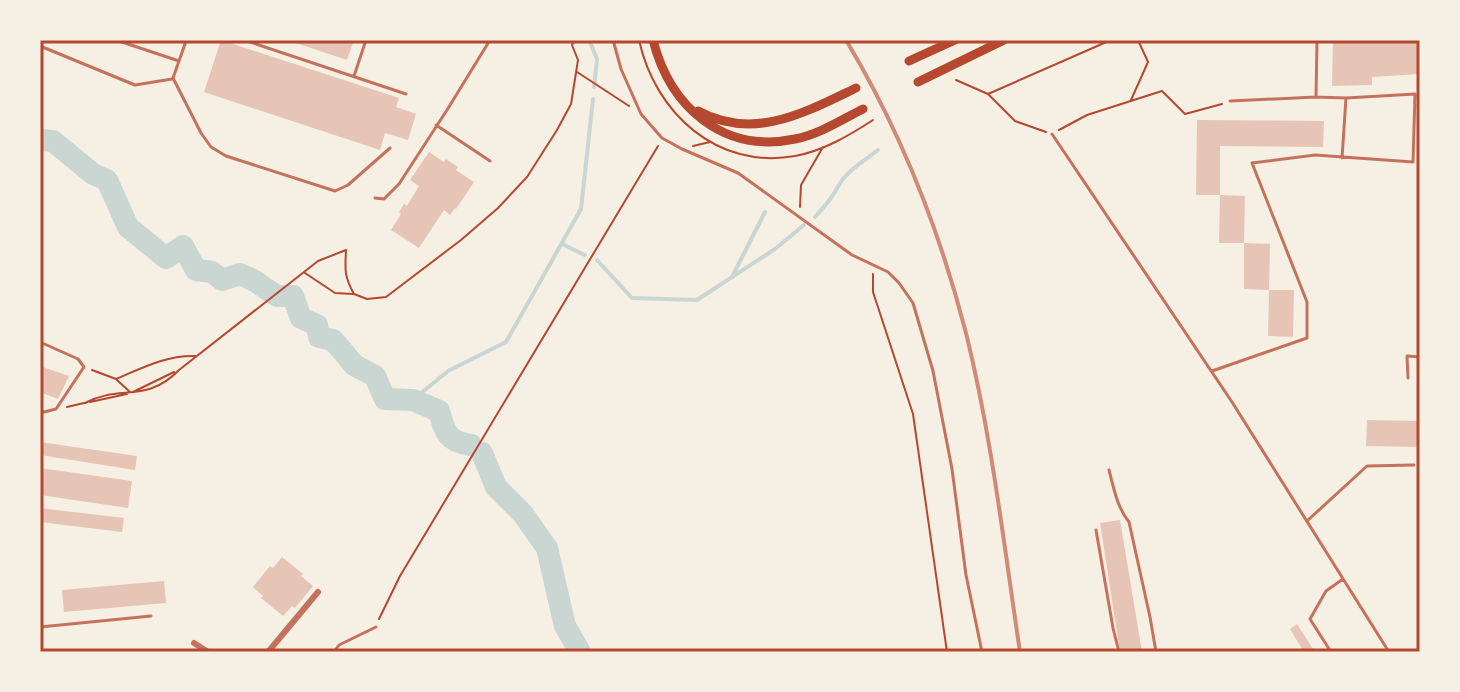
<svg xmlns="http://www.w3.org/2000/svg" width="1460" height="692" viewBox="0 0 1460 692" font-family="Roboto,sans-serif">
<style>
.lines{fill:none;stroke-linecap:round;stroke-linejoin:round}
.stream{stroke:#c9d6d2;stroke-width:4}
.river{stroke:#c9d6d2;stroke-width:22}
.building{fill:#e6c5b7}
.path{stroke:#b5482f;stroke-width:2}
.service{stroke:#c5725c;stroke-width:3}
.minor{stroke:#c5725c;stroke-width:6}
.secondary{stroke:#b5482f;stroke-width:9}
.rail{stroke:#cf8b77;stroke-width:4}
.neatline{fill:none;stroke:#b5482f;stroke-width:3}
</style>
<rect width="100%" height="100%" fill="#f6efe4"/>
<g class="lines">
<path class="stream" d="M590 42 597 59 594 87
M815 217C826 205 831 199 839 185 847 171 865 160 878 150
M562 244 585 255
M597 260 632 298 697 300 775 249 804 225
M732 277 765 212
M413 400 448 371 506 342 581 209 593 99"/>
<path class="river" d="M40 140 53 141 93 174 107 180 128 227 166 258 183 246 196 270 212 272 222 280 240 274 255 281 277 296H293L301 318 317 325 319 337 333 340 345 354 354 365 375 376 385 399 413 400 439 411C445 432 447 442 471 445
M482 453 496 487 523 514 547 548 565 626 580 652"/>
</g>
<path class="building" d="M221 40 399 98 396 107 416 114 408 140 385 133 380 150 204 92Z
M287 40H354L347 60Z
M1333 40H1420V74L1372 77V85L1332 86Z
M1197 120 1324 121 1323 147 1220 146V195L1245 196 1244 243H1219L1220 195H1196Z
M429 152 444 162 446 159 458 167 456 170 474 182 456 209 455 208 450 215 444 210 419 248 391 230 401 214 399 212 404 204 407 206 419 186 410 180Z
M1244 243 1270 244 1269 290H1294L1293 337 1268 336 1269 290 1244 289Z
M40 366 69 376 58 399 40 392Z
M1367 420 1420 421V447L1366 446Z
M40 442 137 456 135 470 40 455Z
M40 468 132 481 128 508 40 495Z
M40 508 124 518 122 532 40 522Z
M1120 520 1142 652H1120L1100 523Z
M282 557 303 574 301 576 313 586 295 608 292 606 283 616 261 598 263 596 253 587 270 566 273 568Z
M164 581 166 603 64 612 62 590Z
M1297 624 1315 652H1304L1290 629Z"/>
<g class="lines">
<path class="path" d="M639 40C655 113 717 170 795 156 823 151 850 135 873 120
M577 72 629 106
M956 80 988 94 1111 40
M988 94 1015 121 1046 132
M1131 100 1148 62 1138 40
M1059 130 1087 115 1162 91 1185 114 1222 104
M693 146 710 142
M800 207 801 185 823 147
M305 273 335 293 353 294
M873 274V292L913 414 947 652
M92 370 116 379C142 368 167 355 195 356
M117 380 130 392
M133 392 174 372
M90 402 127 394
M85 403C120 384 146 404 179 370L318 261 346 250C345 270 344 276 354 294L367 299 386 297 461 240 498 208 527 177 557 130 571 104 578 60 572 45 575 40
M67 407 84 403
M379 619 400 576 658 146"/>
<path class="service" d="M116 40 179 61
M184 40 185 44 173 78 201 133 211 147 226 156 335 191 348 185 390 148
M244 40 406 94
M613 40 621 69 641 114 662 138 682 149 738 173 852 255 888 272 899 283 913 303 933 371 952 469 966 575 982 652
M40 46 135 85 172 79
M354 76 366 40
M1230 101 1316 97
M436 125 490 161
M1052 134 1232 402 1389 652
M1342 158 1346 98
M375 198 384 199 399 184 447 110 490 40
M40 342 78 359 84 367 56 409 40 413
M1212 371 1307 338V302L1252 163 1315 155 1413 162 1415 94 1346 98 1316 97 1317 40
M1408 378 1407 356 1420 357
M1109 470C1114 489 1117 507 1129 522L1150 617 1156 652
M1307 521 1367 466 1414 465
M1096 530 1113 628 1119 652
M40 627 151 616
M334 652 339 645 376 627
M1331 652 1310 619 1326 591 1343 579"/>
<path class="minor" d="M194 643 208 652
M268 652 318 592"/>
<path class="secondary" d="M653 40C670 107 723 154 795 139 820 134 841 120 863 109
M909 61 955 40
M918 82 1004 40
M698 111C754 141 804 113 856 88"/>
<path class="rail" d="M846 40C900 130 940 232 966 333 992 438 1004 546 1020 652"/>
</g>
<rect width="1460" height="692" fill="none" stroke="#f6efe4" stroke-width="84"/>
<rect x="42" y="42" width="1376" height="608" class="neatline"/>
</svg>
